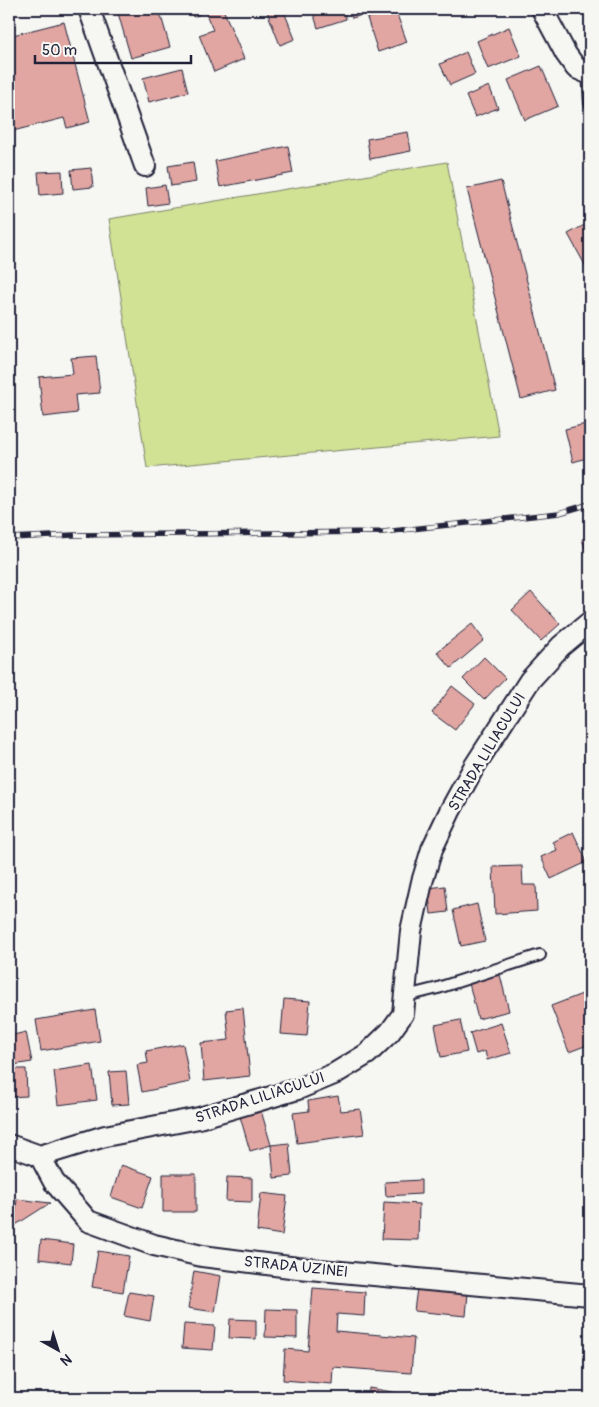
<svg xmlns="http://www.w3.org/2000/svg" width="599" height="1407" viewBox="0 0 599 1407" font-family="Pangolin,sans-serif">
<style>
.green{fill:#d1e295;stroke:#7a8268}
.building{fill:#e1a6a2;stroke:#22223b}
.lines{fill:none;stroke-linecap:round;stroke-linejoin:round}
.lane-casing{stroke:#22223b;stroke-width:14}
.street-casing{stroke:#22223b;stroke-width:24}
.lane{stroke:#f6f6f2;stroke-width:10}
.street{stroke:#f6f6f2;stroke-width:20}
.rail-casing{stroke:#22223b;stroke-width:5.5}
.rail{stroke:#f6f6f2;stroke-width:4;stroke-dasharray:11;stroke-linecap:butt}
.labels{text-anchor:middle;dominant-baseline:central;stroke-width:5;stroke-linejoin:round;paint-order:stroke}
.street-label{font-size:15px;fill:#22223b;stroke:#f6f6f2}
</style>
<rect width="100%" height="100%" fill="#f6f6f2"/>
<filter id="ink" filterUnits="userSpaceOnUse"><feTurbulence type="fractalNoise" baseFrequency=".02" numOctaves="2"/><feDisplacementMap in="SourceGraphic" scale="10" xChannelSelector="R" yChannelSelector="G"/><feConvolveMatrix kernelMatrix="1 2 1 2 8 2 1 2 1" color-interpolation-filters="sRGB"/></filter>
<g filter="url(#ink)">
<path class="green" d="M447 162 499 436 147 468 109 219Z"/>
<path class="building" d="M131 9H159L170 47 131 58 118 13Z
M190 9H223L244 59 214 72 199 35 213 30 205 12 193 17Z
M266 9H283L295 39 280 45Z
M312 9H343L346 19 318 28Z
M350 9H357L359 16 352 18Z
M395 9 407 42 378 52 367 18Z
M64 22 90 122 67 128 64 118 9 132V36Z
M509 27 521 56 488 69 477 41Z
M466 52 475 74 450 85 440 64Z
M541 66 558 106 525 120 508 80Z
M182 68 188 92 149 102 143 78Z
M489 86 498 108 475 117 466 96Z
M408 132 411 151 370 159 367 139Z
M288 146 293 173 220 187 215 161Z
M193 162 196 182 171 186 168 166Z
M91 168 93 187 73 189 71 170Z
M62 171 63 193 40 195 38 172Z
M501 181 555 390 521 399 467 189Z
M165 185 168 203 148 206 146 188Z
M590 222V274L568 234Z
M96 356 100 393 75 395 77 413 43 417 39 377 73 374 71 358Z
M590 423V457L573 462 565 429Z
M590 537V562L582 539Z
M531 592 560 624 541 641 512 610Z
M472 624 484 640 451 668 437 652Z
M484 657 505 678 484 700 463 679Z
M452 686 475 704 455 730 432 713Z
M573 832 587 862 551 879 541 857 557 850 553 842Z
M522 866 523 885H536L537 911 495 914 493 867Z
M590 882V894L586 884Z
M445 886 448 912 431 914 428 888Z
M477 904 485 941 461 946 453 910Z
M500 975 509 1011 478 1019 469 983Z
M590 991V1044L569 1052 551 1006Z
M284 999 310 1001 307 1036 281 1034Z
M243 1008 250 1076 204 1081 201 1043 229 1040 226 1010Z
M95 1010 100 1041 41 1051 36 1020Z
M460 1020 467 1052 441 1057 435 1025Z
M501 1023 511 1053 487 1060 485 1051 476 1054 470 1033Z
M26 1032 32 1062 13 1065 9 1047V1036Z
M183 1044 190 1082 142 1092 137 1065 148 1063 146 1051Z
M92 1065 97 1100 58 1105 54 1071Z
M9 1069H26L27 1096 9 1097Z
M126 1071 129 1104 112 1105 109 1072Z
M338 1096 341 1111 360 1109 364 1134 297 1143 293 1113 309 1111 308 1101Z
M260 1107 271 1145 250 1151 239 1113Z
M289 1143 292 1176 274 1178 271 1145Z
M121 1165 153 1176 142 1208 111 1197Z
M163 1174H196V1212H163Z
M227 1177 252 1178V1202L226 1201Z
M421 1180V1194L386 1196 385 1182Z
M261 1193 287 1196 282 1235 257 1231Z
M17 1199 50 1203 14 1226Z
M384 1202 419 1204 418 1240 382 1239Z
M41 1240 73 1244 71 1263 39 1259Z
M98 1251 129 1256 123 1292 92 1287Z
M194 1271 221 1276 215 1312 188 1308Z
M313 1288 365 1292 364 1316 337 1314 336 1331 414 1338 411 1373 333 1367 332 1384 283 1380 285 1349 308 1351Z
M417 1288 468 1293 466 1316 414 1311Z
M129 1292 154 1296 150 1321 124 1316Z
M266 1309 297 1310V1338L265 1337Z
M230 1319 256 1320V1339L229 1338Z
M184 1324 215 1326 213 1350 182 1348Z
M369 1388 427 1398H368Z"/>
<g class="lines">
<g class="lane-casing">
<path id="lane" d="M588 73 590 103
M406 996 438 988 540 955"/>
</g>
<g class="street-casing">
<path id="street" d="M89 9 145 166
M542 9 566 54 576 68 590 74
M9 1145 40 1156
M40 1156 105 1136 199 1118 298 1089 334 1074 367 1054 390 1032 403 1014 411 931 422 882 432 849 450 811 474 767 530 680 561 646 590 622
M40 1156 54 1182 88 1221 154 1245 202 1256 298 1268 590 1295"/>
</g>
<use href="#lane" class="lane"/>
<use href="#street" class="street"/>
<g class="rail-casing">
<path id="rail" d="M9 538 74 535 383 532 559 513 590 504"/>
</g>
<use href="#rail" class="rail"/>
</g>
</g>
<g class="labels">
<g class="street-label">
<text transform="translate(487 752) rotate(-59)">STRADA LILIACULUI</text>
<text transform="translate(260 1098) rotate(-18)">STRADA LILIACULUI</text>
<text transform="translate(296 1267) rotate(6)">STRADA UZINEI</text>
</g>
</g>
<rect width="599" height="1407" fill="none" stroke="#f6f6f2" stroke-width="30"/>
<rect x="15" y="15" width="569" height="1377" fill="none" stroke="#22223b" stroke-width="2" filter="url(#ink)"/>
<g transform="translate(58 1350) rotate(141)" stroke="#f6f6f2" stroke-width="4" paint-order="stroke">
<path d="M0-4L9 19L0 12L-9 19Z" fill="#22223b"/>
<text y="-8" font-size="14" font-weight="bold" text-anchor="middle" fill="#22223b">N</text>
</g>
<path d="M35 55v8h156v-8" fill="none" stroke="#22223b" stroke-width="2.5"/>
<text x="42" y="55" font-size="15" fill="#22223b" stroke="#f6f6f2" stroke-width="4" paint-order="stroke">50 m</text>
</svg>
